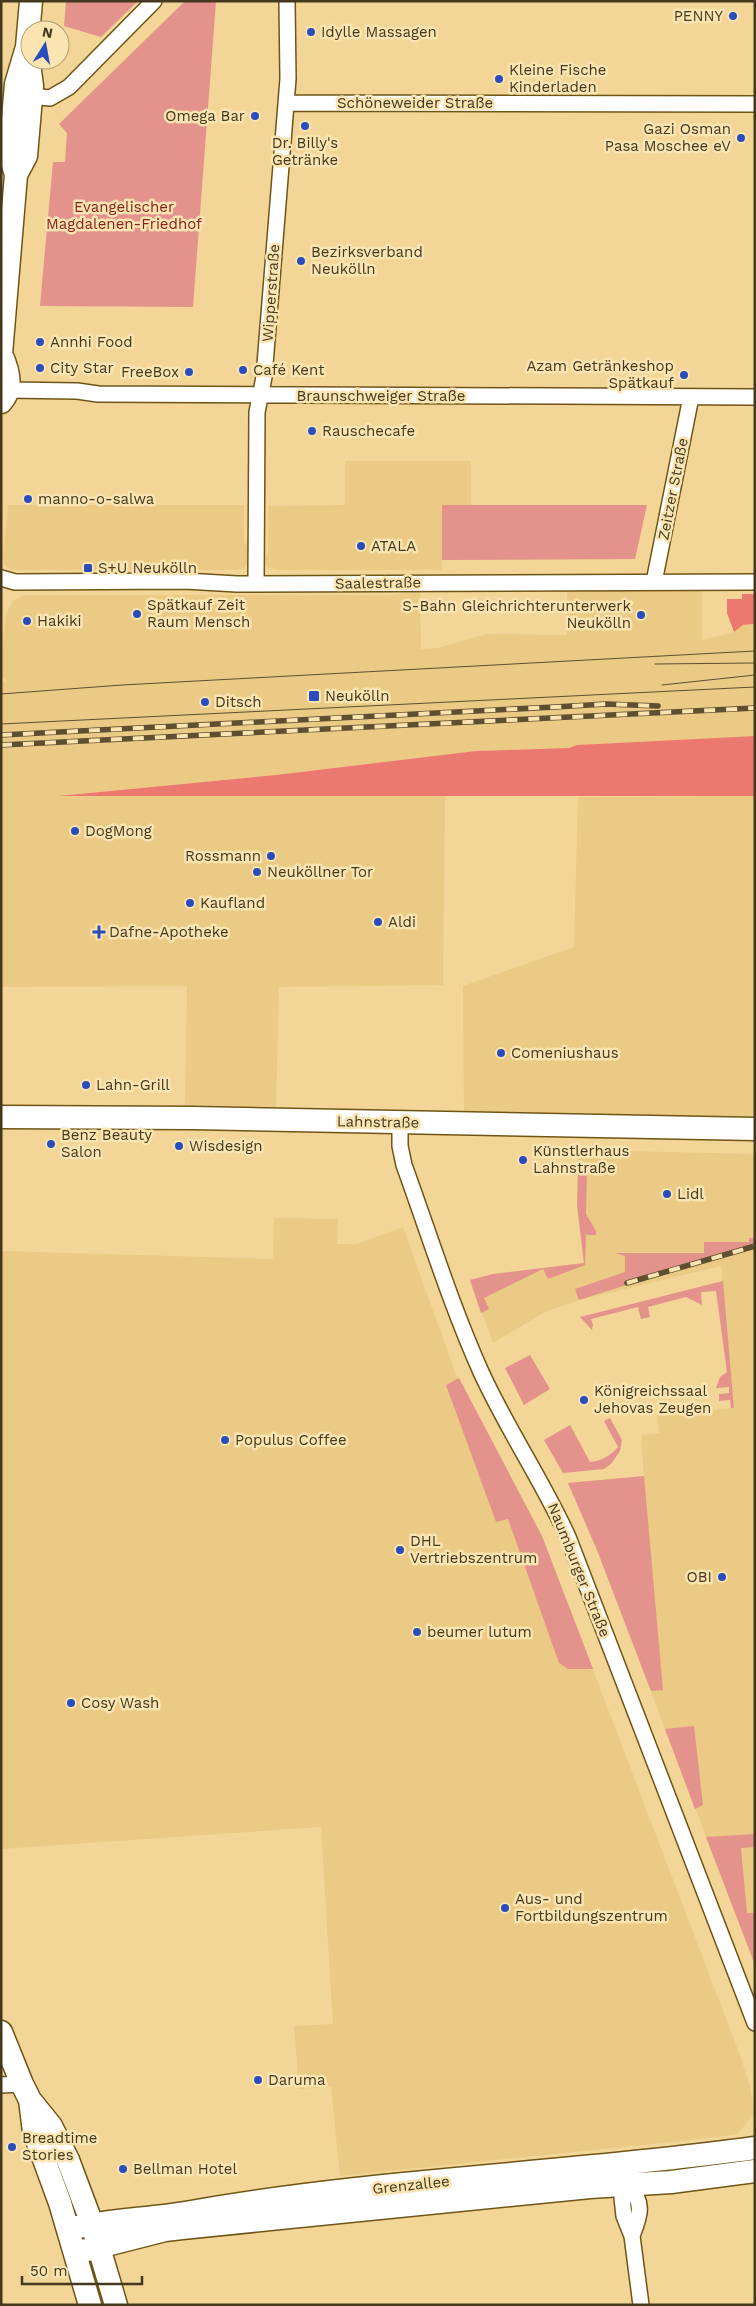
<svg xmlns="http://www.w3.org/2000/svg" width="756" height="2306" viewBox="0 0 756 2306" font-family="'Work Sans',sans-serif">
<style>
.built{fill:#eaca84}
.green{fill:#e3938b}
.forest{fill:#eb7970}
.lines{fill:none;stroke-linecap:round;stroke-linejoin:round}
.street-casing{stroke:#6f5515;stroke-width:18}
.secondary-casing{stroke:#6f5515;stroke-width:25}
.street{stroke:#fff;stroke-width:15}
.secondary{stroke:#fff;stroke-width:22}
.tram{stroke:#5d4f30;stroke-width:1}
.rail-casing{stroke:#5d4f30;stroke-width:5.5}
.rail{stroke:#fae4b2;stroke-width:4;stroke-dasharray:11;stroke-linecap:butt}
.poi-dot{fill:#294dbc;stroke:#fae4b2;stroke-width:2}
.labels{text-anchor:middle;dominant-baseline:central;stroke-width:5;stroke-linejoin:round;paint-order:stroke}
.poi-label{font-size:15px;fill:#44391f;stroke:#fae4b2;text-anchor:start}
.street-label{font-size:15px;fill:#44391f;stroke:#fae4b2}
.park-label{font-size:15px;fill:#882221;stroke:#fae4b2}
</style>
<rect width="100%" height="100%" fill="#f2d597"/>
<path class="built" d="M345 461H471V505L442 506V570H276L267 567 264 560 268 553V506L345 505Z
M8 505H244V542L249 547 248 562 244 568 237 570H11L4 564 3 559Z
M420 590 421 649 438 648 486 634 567 635V590H702V640L734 632 743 625H755V736L577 745 569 748 476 751 276 775 65 795 445 796 443 985 279 987 276 1107 185 1105 187 986 1 987V683L8 682 1 676V664L6 614 13 601 23 595H393Z
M755 796V1117L464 1111 463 986 574 947 578 797Z
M578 1150 755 1154V1240L725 1250 755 1244V1965L597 1550 568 1483 644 1476 641 1435 659 1433 657 1415 734 1408 721 1266 579 1300 545 1312 493 1343 470 1280 493 1274 584 1263 577 1205Z
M274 1218 338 1219 337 1244H357L403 1227 508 1519H525L542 1536 741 2058 750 2087 754 2112 738 2134 692 2140 340 2176 331 2087 299 2089 294 2026 333 2024 321 1827 1 1849V1251L273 1259Z"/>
<path class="green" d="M66 1H138L101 37 64 26Z
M185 1H216L193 307 40 306 53 162H65L67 133 59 124Z
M442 505H647L635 559 442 560Z
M578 1171H587L586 1214 596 1231V1235H586L585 1265 548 1279 543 1269 484 1298 489 1309 481 1313 470 1280 493 1274 584 1263 577 1205Z
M749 1238H755V1244L579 1300 575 1289 625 1272V1256L615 1253H704V1242H749Z
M723 1281 734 1408H731L730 1400 719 1401V1394L729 1393V1387L716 1388 720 1377 727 1372 716 1291 701 1292 702 1305 686 1297 648 1307 650 1317 641 1319 638 1307 591 1319 593 1325 592 1330 580 1317Z
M530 1355 550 1389 524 1405 505 1368Z
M459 1378 542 1536 593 1669H568L559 1663 508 1519 496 1522 446 1385Z
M610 1418 622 1440 620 1451 611 1464 604 1469 563 1473 544 1440 570 1425 590 1462C602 1461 610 1456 618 1447L604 1421Z
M644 1476 663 1690 651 1691 597 1550 568 1483Z
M694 1726 703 1805 695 1809 665 1729Z
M755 1834V1847L741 1848 747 1913H755V1965L706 1837Z"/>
<path class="forest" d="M742 594H755V624L743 625 734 632 727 613V599H742Z
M755 736V796H58L276 775 476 751 569 748 577 745Z"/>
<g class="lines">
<g class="street-casing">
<path id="street" d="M31 96 50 98 69 87 154 1
M286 103 755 104
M7 390 77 391 98 394 755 397
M1 578 15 582 185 581 237 584 755 582
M654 582 691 397
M256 584 257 412 264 377 288 79 287 1
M400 1122V1146L404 1165C429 1234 451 1305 481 1372 507 1429 542 1480 568 1537L755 2023
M1 2085 22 2084
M627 2177 628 2185 622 2198 624 2216 632 2236 641 2305
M628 2185C645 2203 640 2215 632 2236"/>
</g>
<g class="secondary-casing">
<path id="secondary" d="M16 175 26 156 32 86 28 55
M1 354 16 175 10 154 16 84 27 47 31 1
M1 402C14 388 8 369 1 354
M1 1117 193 1118 755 1129
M1 2032 22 2084 30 2100 51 2126 68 2160 92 2224 116 2305
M30 2100 34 2132 60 2203 90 2305
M68 2229C109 2220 150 2219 191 2212 377 2179 568 2174 755 2148
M75 2253 165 2230 182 2228 590 2187 671 2182 755 2171"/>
</g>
<use href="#street" class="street"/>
<use href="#secondary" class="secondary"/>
<path class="tram" d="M655 664 755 663
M662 685 755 675
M1 694 122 685 755 651
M1 724 755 687"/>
<g class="rail-casing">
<path id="rail" d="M1 735 555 707 606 704 658 706
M1 745 755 708
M627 1283 755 1246"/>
</g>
<use href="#rail" class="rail"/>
</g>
<g class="poi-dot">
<circle cx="733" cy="16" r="5"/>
<circle cx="311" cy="32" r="5"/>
<circle cx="499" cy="79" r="5"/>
<circle cx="255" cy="116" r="5"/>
<circle cx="305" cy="126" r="5"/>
<circle cx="741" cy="138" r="5"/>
<circle cx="301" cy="261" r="5"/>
<circle cx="40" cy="342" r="5"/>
<circle cx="40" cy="368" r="5"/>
<circle cx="243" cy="370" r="5"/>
<circle cx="189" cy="372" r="5"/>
<circle cx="684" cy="375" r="5"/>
<circle cx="312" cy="431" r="5"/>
<circle cx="28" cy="499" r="5"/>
<circle cx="361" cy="546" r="5"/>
<rect x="83" y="563" width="10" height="10" rx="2.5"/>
<circle cx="137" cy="614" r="5"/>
<circle cx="641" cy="615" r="5"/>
<circle cx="27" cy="621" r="5"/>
<rect x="308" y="690" width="12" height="12" rx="2.5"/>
<circle cx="205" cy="702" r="5"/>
<circle cx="75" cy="831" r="5"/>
<circle cx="271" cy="856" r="5"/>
<circle cx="257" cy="872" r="5"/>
<circle cx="190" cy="903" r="5"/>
<circle cx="378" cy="922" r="5"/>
<path d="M96.5 924.5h5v5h5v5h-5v5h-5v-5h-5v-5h5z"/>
<circle cx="501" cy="1053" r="5"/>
<circle cx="86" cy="1085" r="5"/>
<circle cx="51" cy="1144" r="5"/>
<circle cx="179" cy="1146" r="5"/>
<circle cx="523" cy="1160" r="5"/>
<circle cx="667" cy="1194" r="5"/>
<circle cx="584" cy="1400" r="5"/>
<circle cx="225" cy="1440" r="5"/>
<circle cx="400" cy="1550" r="5"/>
<circle cx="722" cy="1577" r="5"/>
<circle cx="417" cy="1632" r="5"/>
<circle cx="71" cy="1703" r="5"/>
<circle cx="505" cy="1908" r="5"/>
<circle cx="258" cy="2080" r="5"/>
<circle cx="12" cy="2147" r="5"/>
<circle cx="123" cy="2169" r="5"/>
</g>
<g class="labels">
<g class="poi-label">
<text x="723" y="16" text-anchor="end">PENNY</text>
<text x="321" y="32">Idylle Massagen</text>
<text x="509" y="70">Kleine Fische<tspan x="509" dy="17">Kinderladen</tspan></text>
<text x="245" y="116" text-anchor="end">Omega Bar</text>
<text x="731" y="129" text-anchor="end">Gazi Osman<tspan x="731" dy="17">Pasa Moschee eV</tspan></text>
<text x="305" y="143" text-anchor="middle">Dr. Billy's<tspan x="305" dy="17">Getränke</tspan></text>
<text x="311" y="252">Bezirksverband<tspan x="311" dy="17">Neukölln</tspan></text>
<text x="50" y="342">Annhi Food</text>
<text x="674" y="366" text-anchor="end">Azam Getränkeshop<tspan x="674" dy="17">Spätkauf</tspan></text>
<text x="50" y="368">City Star</text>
<text x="253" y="370">Café Kent</text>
<text x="179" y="372" text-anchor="end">FreeBox</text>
<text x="322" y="431">Rauschecafe</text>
<text x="38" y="499">manno-o-salwa</text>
<text x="371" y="546">ATALA</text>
<text x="98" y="568">S+U Neukölln</text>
<text x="147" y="605">Spätkauf Zeit<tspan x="147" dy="17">Raum Mensch</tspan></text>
<text x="631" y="606" text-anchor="end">S-Bahn Gleichrichterunterwerk<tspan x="631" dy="17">Neukölln</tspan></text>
<text x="37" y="621">Hakiki</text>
<text x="325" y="696">Neukölln</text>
<text x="215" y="702">Ditsch</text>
<text x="85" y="831">DogMong</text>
<text x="261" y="856" text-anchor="end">Rossmann</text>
<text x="267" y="872">Neuköllner Tor</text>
<text x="200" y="903">Kaufland</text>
<text x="388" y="922">Aldi</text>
<text x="109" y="932">Dafne-Apotheke</text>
<text x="511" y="1053">Comeniushaus</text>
<text x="96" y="1085">Lahn-Grill</text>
<text x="61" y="1135">Benz Beauty<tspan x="61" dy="17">Salon</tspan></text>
<text x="189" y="1146">Wisdesign</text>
<text x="533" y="1151">Künstlerhaus<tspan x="533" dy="17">Lahnstraße</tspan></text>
<text x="677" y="1194">Lidl</text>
<text x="594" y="1391">Königreichssaal<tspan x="594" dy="17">Jehovas Zeugen</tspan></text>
<text x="235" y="1440">Populus Coffee</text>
<text x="410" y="1541">DHL<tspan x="410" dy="17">Vertriebszentrum</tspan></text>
<text x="712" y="1577" text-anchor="end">OBI</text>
<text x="427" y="1632">beumer lutum</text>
<text x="81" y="1703">Cosy Wash</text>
<text x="515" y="1899">Aus- und<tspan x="515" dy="17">Fortbildungszentrum</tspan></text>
<text x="268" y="2080">Daruma</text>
<text x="22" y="2138">Breadtime<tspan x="22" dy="17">Stories</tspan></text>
<text x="133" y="2169">Bellman Hotel</text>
</g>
<g class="street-label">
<text x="415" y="103">Schöneweider Straße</text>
<text transform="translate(271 293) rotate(-86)">Wipperstraße</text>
<text x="381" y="396">Braunschweiger Straße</text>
<text transform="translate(673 489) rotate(-79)">Zeitzer Straße</text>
<text transform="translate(378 583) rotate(-1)">Saalestraße</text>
<text transform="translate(378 1122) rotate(1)">Lahnstraße</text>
<text transform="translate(579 1570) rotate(68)">Naumburger Straße</text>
<text transform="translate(411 2185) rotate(-6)">Grenzallee</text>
</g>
<g class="park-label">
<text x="124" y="207">Evangelischer<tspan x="124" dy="17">Magdalenen-Friedhof</tspan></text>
</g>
</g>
<rect width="756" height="2306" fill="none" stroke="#44391f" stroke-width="5"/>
<g transform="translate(45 45) rotate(11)"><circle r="24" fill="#fae4b2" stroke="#b1a077"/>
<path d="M0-4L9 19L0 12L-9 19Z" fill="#294dbc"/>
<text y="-8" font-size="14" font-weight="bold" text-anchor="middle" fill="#44391f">N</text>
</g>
<path d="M22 2276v8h120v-8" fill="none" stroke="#44391f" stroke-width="2.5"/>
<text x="30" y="2276" font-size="15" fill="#44391f" stroke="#fae4b2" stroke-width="4" paint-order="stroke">50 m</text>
</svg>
